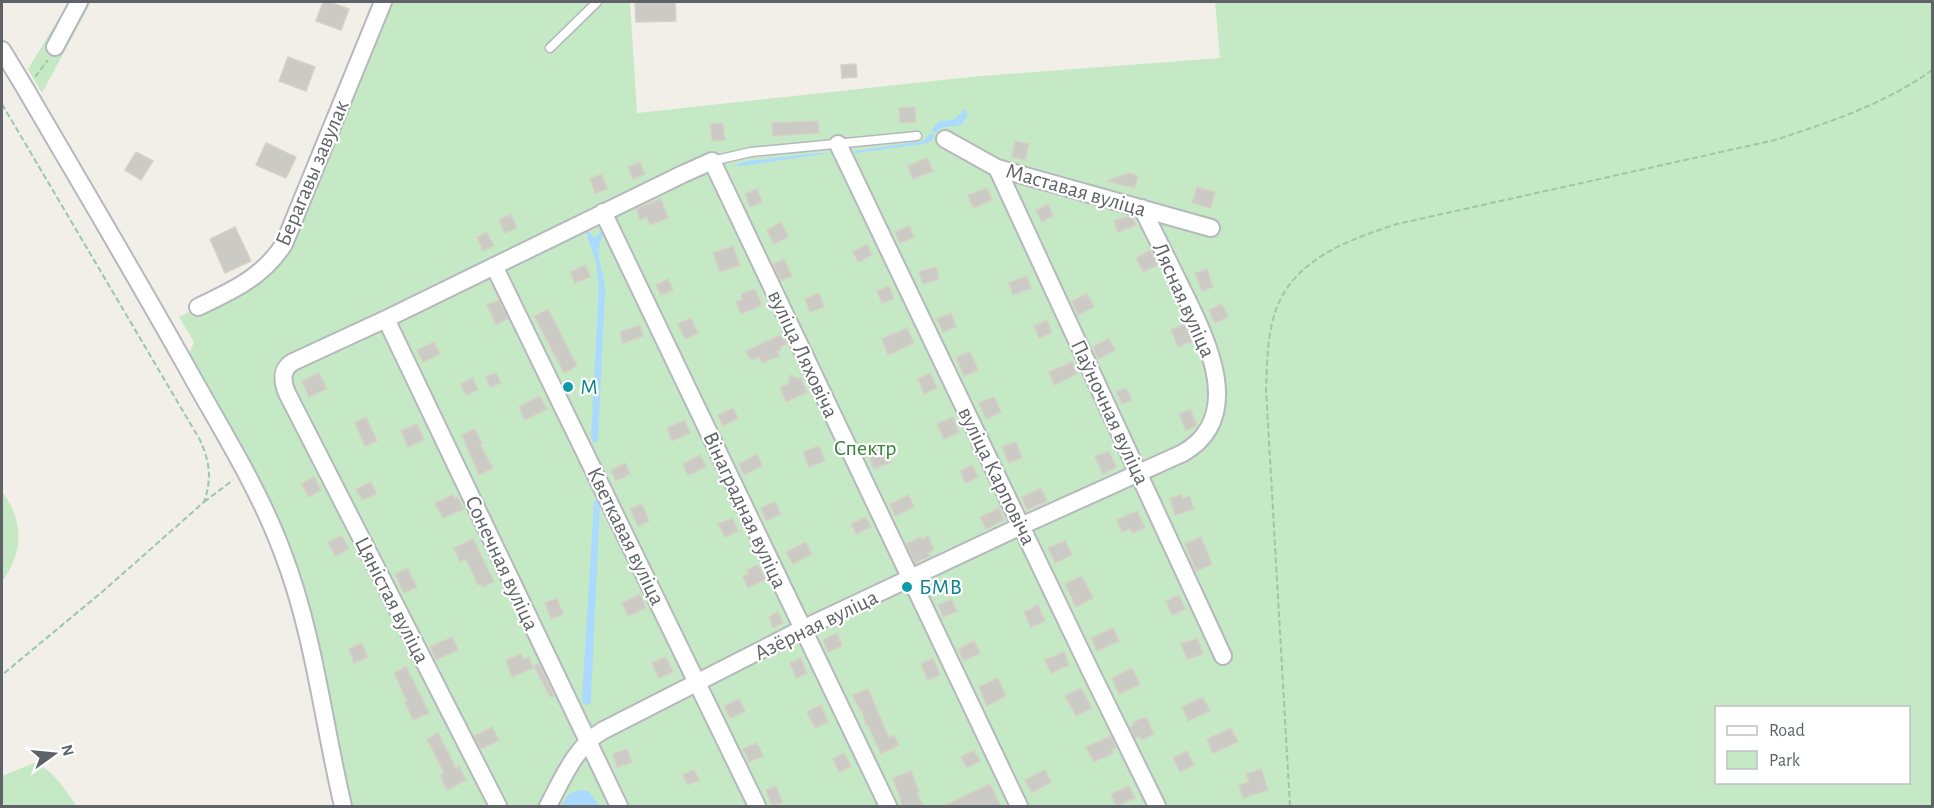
<svg xmlns="http://www.w3.org/2000/svg" width="1934" height="808" viewBox="0 0 1934 808" font-family="'Alegreya Sans',sans-serif">
<style>
.green{fill:#c5e8c5;fill-rule:evenodd}
.water{fill:#aadaff}
.building{fill:#cccac5;stroke:#d6d1c6;stroke-width:1.5}
.lines{fill:none;stroke-linecap:round;stroke-linejoin:round}
.service-casing{stroke:#b5b8bc;stroke-width:11}
.minor-casing{stroke:#b5b8bc;stroke-width:20}
.path{stroke:#9cc7a9;stroke-width:2;stroke-dasharray:6 3;stroke-linecap:butt}
.service{stroke:#fff;stroke-width:8}
.minor{stroke:#fff;stroke-width:16}
.culture-dot{fill:#0f9aa8;stroke:#fff;stroke-width:2}
.labels{text-anchor:middle;dominant-baseline:central;stroke-width:4.5;stroke-linejoin:round;paint-order:stroke}
.street-label{font-size:22px;fill:#5f6368;stroke:#fff}
.culture-label{font-size:22px;fill:#0d838f;stroke:#fff;text-anchor:start}
.park-label{font-size:22px;fill:#348238;stroke:#fff}
</style>
<rect width="100%" height="100%" fill="#f1efe8"/>
<path class="green" d="M69 2H91L42 93 28 69Z
M383 2H630L637 113 970 77 1220 58 1215 2H1932V806H343L297 596 186 362 194 342 179 317 227 294 269 265ZM1716 708H1908V782H1716Z
M2 492C25 522 23 552 2 582Z
M34 763C54 769 65 791 77 806H2V776Z"/>
<path class="water" d="M965 109 968 115 961 125C952 128 941 124 936 133L931 131 938 122 955 119Z
M930 133 935 135 930 142 923 144 856 153 854 151 924 141Z
M817 153H830L741 166 733 165 748 161Z
M603 230 604 233C592 256 603 265 605 289L598 440 594 443 593 442 591 437 599 288 596 263 586 232 588 231 595 238 601 231Z
M597 498 600 502 591 699V703L586 705 583 702 582 699 594 502Z
M578 790 588 791 600 806H561L568 795Z"/>
<path class="building" d="M323 2H329L349 9 341 30 316 21Z
M635 2H675L676 21 636 22Z
M288 57 315 67 306 91 279 81Z
M856 64 857 77 842 78 841 65Z
M915 107 916 122 900 123 899 108Z
M818 121 819 133 773 136 772 123Z
M723 123 725 140 712 141 710 124Z
M1015 141 1029 144 1025 160 1012 157Z
M266 143 296 157 286 178 256 165Z
M136 152 153 161 141 180 125 170Z
M927 158 933 171 913 179 908 166Z
M640 162 645 174 633 179 628 167Z
M1129 173 1138 176 1135 188 1107 181Z
M602 174 607 189 595 193 590 179Z
M1197 187 1215 192 1211 208 1192 203Z
M987 188 992 200 973 208 968 195Z
M757 189 762 202 750 207 745 194Z
M661 199 668 218 650 225 647 217 640 220 636 209Z
M1048 204 1053 216 1042 222 1036 210Z
M511 214 517 228 505 233 499 220Z
M1128 216 1132 217 1136 225 1118 232 1114 221Z
M781 222 788 237 774 244 767 230Z
M909 226 914 237 900 243 895 232Z
M235 227 251 261 225 273 210 239Z
M487 232 494 246 483 251 477 237Z
M867 244 872 255 858 262 853 252Z
M733 246 740 265 720 272 713 253Z
M1150 250 1158 265 1143 272 1136 258Z
M784 259 792 276 781 281 773 264Z
M586 265 590 277 575 283 570 272Z
M936 267 939 279 923 284 919 272Z
M1207 269 1213 287 1202 291 1195 273Z
M1027 276 1031 288 1013 295 1009 283Z
M668 279 673 290 661 295 656 285Z
M889 286 894 299 882 303 877 291Z
M755 289 762 305 741 314 736 302 743 299 741 294Z
M819 293 824 307 810 312 805 299Z
M1087 294 1094 307 1078 315 1072 301Z
M499 300 508 319 496 325 487 305Z
M1222 304 1228 317 1215 323 1209 310Z
M548 309 577 366 564 373 534 316Z
M951 313 956 327 943 332 937 319Z
M691 318 698 333 685 339 678 324Z
M1047 320 1052 332 1039 338 1034 326Z
M1185 324 1192 341 1178 347 1171 330Z
M640 325 643 336 623 343 620 332Z
M907 328 914 343 888 355 882 339Z
M783 334 787 344 780 347 781 350 777 351 779 356 762 363 759 357 751 360 746 351Z
M1109 338 1115 350 1098 359 1093 347Z
M434 342 440 354 423 362 417 350Z
M970 352 978 370 964 376 956 357Z
M1072 362 1077 374 1054 385 1049 372Z
M319 373 327 389 309 397 302 381Z
M496 373 501 383 490 387 486 377Z
M930 373 937 388 924 394 918 379Z
M790 375 798 379 801 378 807 392 786 402 780 388 788 384Z
M473 378 478 390 466 395 461 384Z
M1126 388 1132 400 1122 404 1116 392Z
M540 396 547 409 525 420 519 407Z
M994 397 1001 412 986 419 979 403Z
M733 408 738 418 723 426 718 415Z
M1190 409 1197 425 1186 431 1179 414Z
M366 417 377 441 365 446 355 423Z
M953 417 959 432 944 439 937 424Z
M685 420 690 433 672 441 667 428Z
M417 424 424 440 408 447 401 431Z
M475 429 482 443 480 444 493 468 479 475 462 435Z
M1016 442 1022 458 1009 463 1002 447Z
M819 446 825 461 809 467 803 452Z
M885 450 891 462 874 469 869 457Z
M1109 451 1116 467 1103 474 1095 457Z
M757 454 762 466 744 475 739 464Z
M700 455 706 467 688 475 683 464Z
M625 463 630 474 616 481 611 470Z
M972 465 978 477 966 483 960 471Z
M314 477 321 490 309 497 301 484Z
M371 482 376 494 362 500 356 489Z
M1041 488 1047 501 1027 510 1022 497Z
M453 495 455 499 458 497 464 509 443 518 435 503Z
M909 495 914 507 895 516 890 504Z
M1181 495 1182 499 1190 496 1194 509 1175 515 1170 498Z
M775 502 781 514 766 521 761 508Z
M642 504 649 521 638 526 630 509Z
M999 508 1004 520 986 529 980 517Z
M1137 511 1145 528 1132 533 1130 528 1122 532 1117 520Z
M866 517 871 527 856 534 851 524Z
M732 518 738 531 725 537 718 524Z
M342 536 349 549 335 556 328 542Z
M928 536 934 550 928 553 930 556 915 563 906 544 921 537 922 539Z
M1201 537 1212 564 1196 571 1185 544Z
M473 539 494 582 483 587 482 583 478 585 466 559 460 562 454 548Z
M1065 541 1072 555 1055 563 1048 548Z
M806 542 812 554 793 564 786 552Z
M758 565 765 579 748 588 743 577 749 573 747 570Z
M407 568 417 587 404 593 395 574Z
M1082 576 1093 598 1076 607 1065 584Z
M640 594 646 608 628 616 622 603Z
M1179 595 1185 609 1172 615 1166 601Z
M557 598 563 614 551 619 545 603Z
M951 599 957 611 944 617 938 605Z
M1038 605 1045 621 1031 627 1024 612Z
M778 612 783 623 773 628 769 617Z
M1113 628 1119 641 1097 651 1091 638Z
M837 633 842 646 828 652 823 640Z
M452 637 458 650 436 660 430 647Z
M1197 638 1203 654 1187 659 1181 644Z
M974 641 980 653 964 661 958 649Z
M362 643 368 657 354 663 349 649Z
M1064 652 1069 665 1051 673 1045 660Z
M521 654 524 660 529 657 533 668 512 677 506 660Z
M666 657 673 672 659 678 652 663Z
M801 658 807 673 796 678 790 663Z
M933 658 940 675 928 680 921 664Z
M539 664 554 696 550 697 534 666Z
M406 666 429 713 413 720 405 702 407 701 394 673Z
M1132 668 1140 684 1119 694 1112 678Z
M998 678 1006 696 987 706 979 687Z
M1081 688 1092 708 1076 716 1065 696Z
M868 689 889 738 894 735 899 745 881 754 868 725 866 726 862 710 860 711 853 695Z
M1203 697 1210 711 1188 721 1182 707Z
M739 699 745 711 730 718 724 706Z
M821 705 828 722 815 728 807 712Z
M1146 717 1154 734 1142 740 1140 736 1135 738 1130 727 1135 724 1134 722Z
M492 727 499 740 481 749 474 736Z
M1231 728 1238 742 1213 753 1207 739Z
M438 733 456 768 459 766 466 780 447 790 440 775 444 773 427 739Z
M1111 736 1116 747 1112 750 1113 753 1094 762 1086 747Z
M757 743 763 756 749 762 743 749Z
M627 749 632 762 617 767 613 754Z
M974 750 980 761 967 768 961 757Z
M1187 751 1194 765 1180 772 1173 758Z
M844 753 851 767 839 772 833 759Z
M1261 769 1268 790 1243 798 1239 785 1249 782 1246 774Z
M694 770 699 780 688 785 683 775Z
M1045 770 1051 782 1032 793 1025 780Z
M911 771 919 792 917 793 923 807H903L893 778Z
M990 784 1001 807H942Z
M776 786 782 802 772 806 766 790Z
M1129 786 1135 798 1116 806 1111 794Z"/>
<g class="lines">
<g class="service-casing">
<path id="service" d="M550 48 597 2
M712 161 751 152 917 136"/>
</g>
<g class="minor-casing">
<path id="minor" d="M55 47 79 2
M2 50 25 88C82 186 140 283 195 382 226 437 260 492 282 551 314 633 323 722 343 806
M945 139 997 168 1211 228
M838 144 1090 670 1157 806
M997 168 1223 656
M603 212 888 806
M494 266 757 806
M198 307C232 291 263 277 284 244L383 2
M386 319 619 806
M498 806 287 393C282 381 281 369 293 362L386 319 683 174 712 161 1019 806
M548 806C562 780 575 747 602 731L802 629 1021 526 1183 453C1249 415 1203 332 1179 283 1167 258 1154 233 1142 208"/>
</g>
<path class="path" d="M35 77 48 60
M2 104 200 440C210 462 212 479 204 502L102 592 2 675
M204 502 233 480
M1290 806 1266 389C1267 365 1267 339 1274 316 1290 260 1348 240 1397 224L1775 140C1830 122 1885 104 1932 70"/>
<use href="#service" class="service"/>
<use href="#minor" class="minor"/>
</g>
<g class="culture-dot">
<circle cx="568" cy="387" r="6"/>
<circle cx="907" cy="587" r="6"/>
</g>
<g class="labels">
<g class="street-label">
<text transform="translate(312 173) rotate(-67)">Берагавы завулак</text>
<text transform="translate(1076 190) rotate(16)">Маставая вуліца</text>
<text transform="translate(1184 300) rotate(66)">Лясная вуліца</text>
<text transform="translate(803 354) rotate(65)">вуліца Ляховіча</text>
<text transform="translate(1110 412) rotate(65)">Паўночная вуліца</text>
<text transform="translate(997 476) rotate(64)">вуліца Карповіча</text>
<text transform="translate(745 510) rotate(65)">Вінаградная вуліца</text>
<text transform="translate(626 536) rotate(64)">Кветкавая вуліца</text>
<text transform="translate(502 563) rotate(65)">Сонечная вуліца</text>
<text transform="translate(392 600) rotate(63)">Цяністая вуліца</text>
<text transform="translate(816 625) rotate(-26)">Азёрная вуліца</text>
</g>
<g class="culture-label">
<text x="580" y="387">М</text>
<text x="919" y="587">БМВ</text>
</g>
<g class="park-label">
<text x="865" y="448">Спектр</text>
</g>
</g>
<rect width="1934" height="808" fill="none" stroke="#5f6368" stroke-width="6"/>
<rect x="1715" y="706" width="195" height="78" fill="#ffffff" stroke="#bfc1c3" stroke-width="1.5"/>
<rect x="1727" y="726" width="30" height="9" fill="#ffffff" stroke="#bfc1c3" stroke-width="1.5"/>
<text x="1769" y="736" font-size="18" fill="#5f6368">Road</text>
<rect x="1727" y="751" width="30" height="18" fill="#c5e8c5" stroke="#bfc1c3" stroke-width="1.5"/>
<text x="1769" y="766" font-size="18" fill="#5f6368">Park</text>
<g transform="translate(54 754) rotate(75)" stroke="#ffffff" stroke-width="4.5" paint-order="stroke">
<path d="M0-4.5L10 22L0 15L-10 22Z" fill="#5f6368"/>
<text y="-9" font-size="16" font-weight="bold" text-anchor="middle" fill="#5f6368">N</text>
</g>
</svg>
